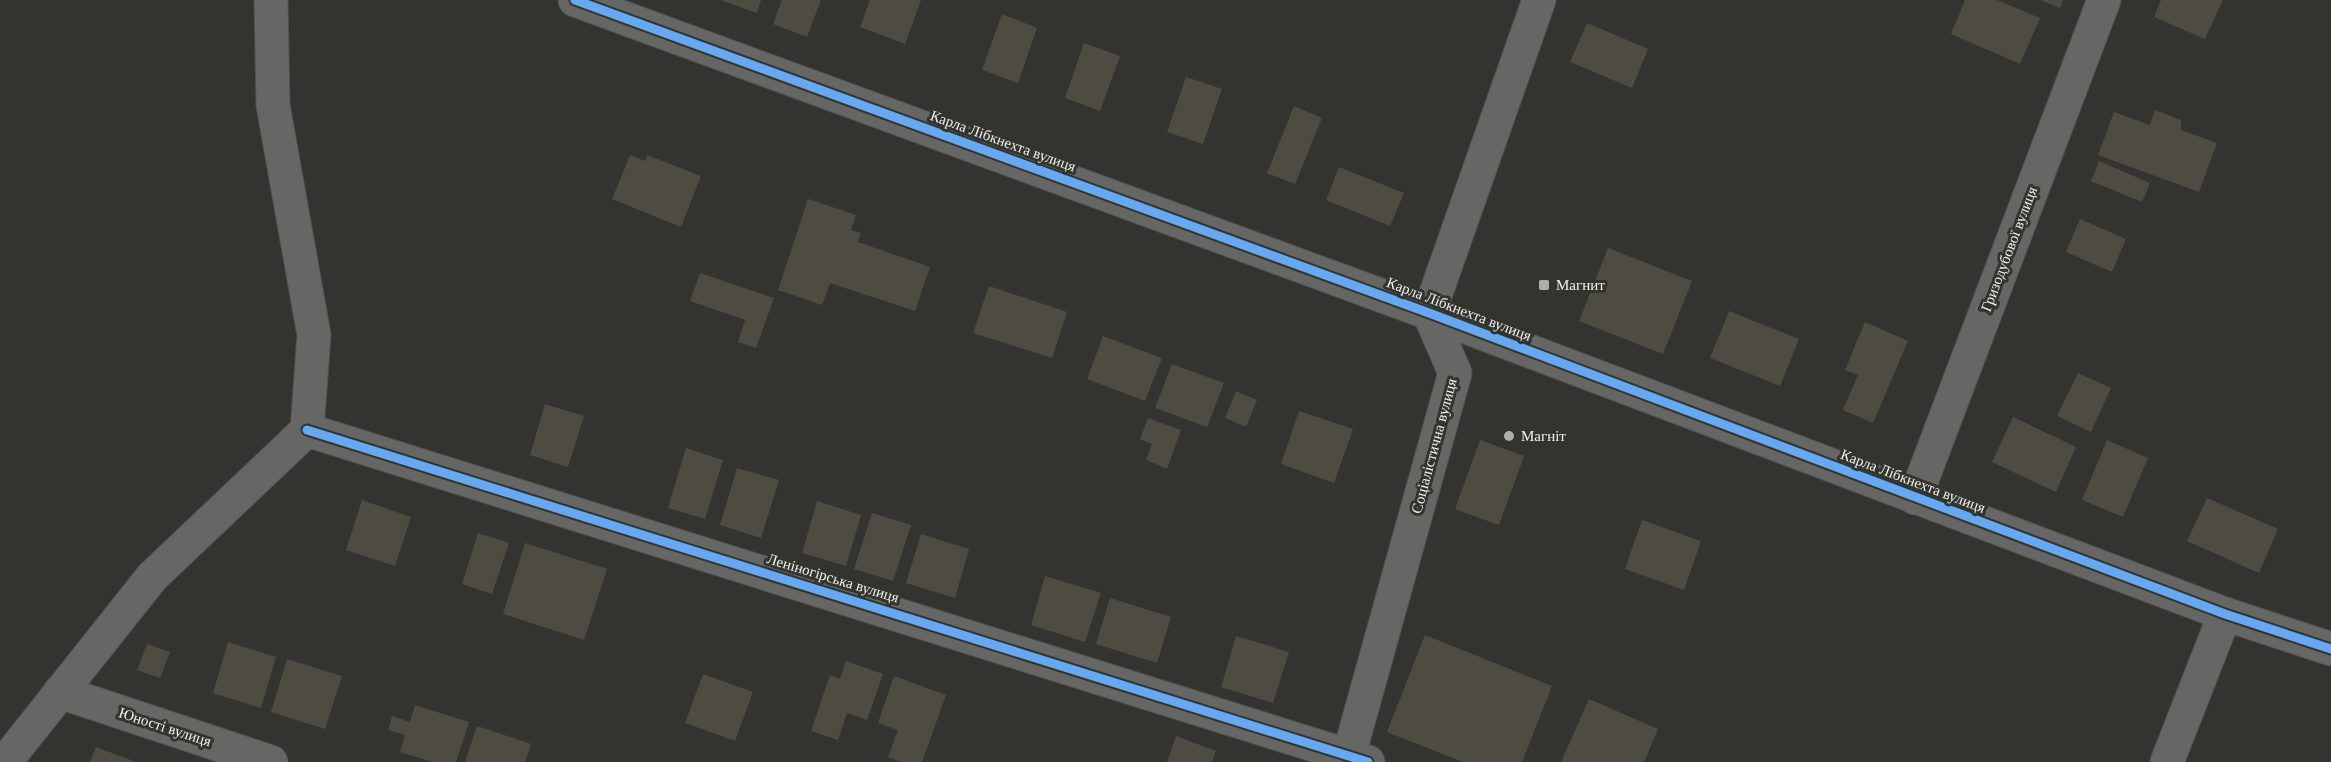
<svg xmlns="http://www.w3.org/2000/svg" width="2331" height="762" viewBox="0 0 2331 762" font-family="Georgia,serif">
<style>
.building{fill:#4e4c42}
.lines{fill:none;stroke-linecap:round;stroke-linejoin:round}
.minor-casing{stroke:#52514f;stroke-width:35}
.minor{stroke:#666664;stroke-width:33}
.cycleway-casing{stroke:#34342f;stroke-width:13}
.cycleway{stroke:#66a8f1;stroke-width:9}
.poi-dot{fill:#aeadaa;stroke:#34342f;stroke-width:2}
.labels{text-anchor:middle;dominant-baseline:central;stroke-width:6;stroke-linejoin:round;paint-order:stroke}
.street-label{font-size:15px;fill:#f0efec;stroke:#34342f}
.poi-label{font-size:15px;fill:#f0efec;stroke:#34342f;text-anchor:start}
</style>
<rect width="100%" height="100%" fill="#333330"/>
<path class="building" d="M720 0H761L757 13Z
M782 0H821L807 37 773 24Z
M870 0H921L905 44 860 27Z
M1965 0H1997L2040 18 2020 64 1951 34Z
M2040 0H2063L2060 8Z
M2161 0H2223L2205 39 2154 17Z
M1002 14 1037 28 1018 83 982 70Z
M1587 23 1648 49 1632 88 1570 62Z
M1084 43 1120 56 1100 111 1065 98Z
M1186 77 1222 89 1203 144 1167 132Z
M1294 106 1322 118 1295 184 1267 173Z
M2155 110 2181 120V130L2217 143 2199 192 2098 155 2114 112 2150 125Z
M630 155 645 161 647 155 701 176 681 227 612 199Z
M2099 161 2150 183 2142 202 2091 181Z
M1339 167 1404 193 1390 226 1326 200Z
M808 199 856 215 851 230 861 233 858 242 930 267 915 311 830 283 822 305 778 290Z
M2080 219 2126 239 2112 272 2066 252Z
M1608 248 1692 281 1663 354 1579 321Z
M700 273 774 298 756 348 738 342 745 320 690 301Z
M989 286 1067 312 1052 358 973 333Z
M1729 311 1799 339 1780 386 1710 358Z
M1865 322 1908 341 1873 423 1843 410 1858 375 1845 370Z
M1103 336 1162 358 1145 401 1087 379Z
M1172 364 1224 383 1207 427 1155 408Z
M2078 373 2111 388 2091 432 2057 416Z
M1236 391 1257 400 1246 427 1225 418Z
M545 404 584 416 568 467 530 455Z
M1299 411 1353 429 1334 483 1281 464Z
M2013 417 2076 447 2056 492 1992 462Z
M1148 418 1181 430 1167 469 1146 460 1152 444 1140 439Z
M1480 440 1524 456 1499 525 1455 509Z
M2107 440 2148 458 2123 517 2082 500Z
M686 448 723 460 705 519 668 508Z
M737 468 779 480 761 538 720 525Z
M2207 498 2278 529 2259 573 2187 541Z
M362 500 411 517 395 566 346 550Z
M817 501 861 515 846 566 802 553Z
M872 513 911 525 893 581 854 569Z
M1642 520 1701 541 1684 590 1625 569Z
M478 533 509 543 492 594 462 584Z
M921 534 969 549 955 598 906 583Z
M525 543 607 569 584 640 503 614Z
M1045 576 1101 593 1085 642 1031 625Z
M1110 598 1171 617 1157 663 1096 644Z
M1425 635 1552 686 1522 762H1463L1387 732Z
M1236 636 1289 652 1273 703 1221 687Z
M228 642 276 657 261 708 213 693Z
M147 644 170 652 160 678 137 670Z
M287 659 342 676 325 729 271 712Z
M846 661 883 674 867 720 847 713 838 740 811 731 830 675 840 679Z
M703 674 753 692 735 741 685 723Z
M894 676 946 695 922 762H901L888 757 898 730 878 723Z
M1589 699 1658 729 1644 762H1561Z
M415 705 469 722 456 762H432L400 752 405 735 388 730 392 716 410 722Z
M477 726 531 744 525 762H465Z
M1176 736 1216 751 1212 762H1167Z
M96 747 136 762H90Z"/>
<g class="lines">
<g class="minor-casing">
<path id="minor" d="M575 0 1429 313 2225 614 2331 649
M307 430 1368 762
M1915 498 2104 0
M60 692 271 762
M5 762 152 577 307 430 314 335 273 105 271 0
M1347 762 1455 373 1429 313 1539 0
M2167 762 2225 614"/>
</g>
<use href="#minor" class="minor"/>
<g class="cycleway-casing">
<path id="cycleway" d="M575 0 1429 313 2225 614 2331 649
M307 430 1368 762"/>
</g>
<use href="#cycleway" class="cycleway"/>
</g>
<g class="poi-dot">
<rect x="1538" y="279" width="12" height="12" rx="3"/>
<circle cx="1509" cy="436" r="6"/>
</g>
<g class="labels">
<g class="street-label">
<text transform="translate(1003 141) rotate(20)">Карла Лібкнехта вулиця</text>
<text transform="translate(2009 249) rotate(-69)">Гризодубової вулиця</text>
<text transform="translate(1459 309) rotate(21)">Карла Лібкнехта вулиця</text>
<text transform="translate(1434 446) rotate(-75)">Соціалістична вулиця</text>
<text transform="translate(1913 481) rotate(21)">Карла Лібкнехта вулиця</text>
<text transform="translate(833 578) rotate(17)">Леніногірська вулиця</text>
<text transform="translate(165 727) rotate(18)">Юності вулиця</text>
</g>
<g class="poi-label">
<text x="1556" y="285">Магнит</text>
<text x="1521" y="436">Магніт</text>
</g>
</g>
</svg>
